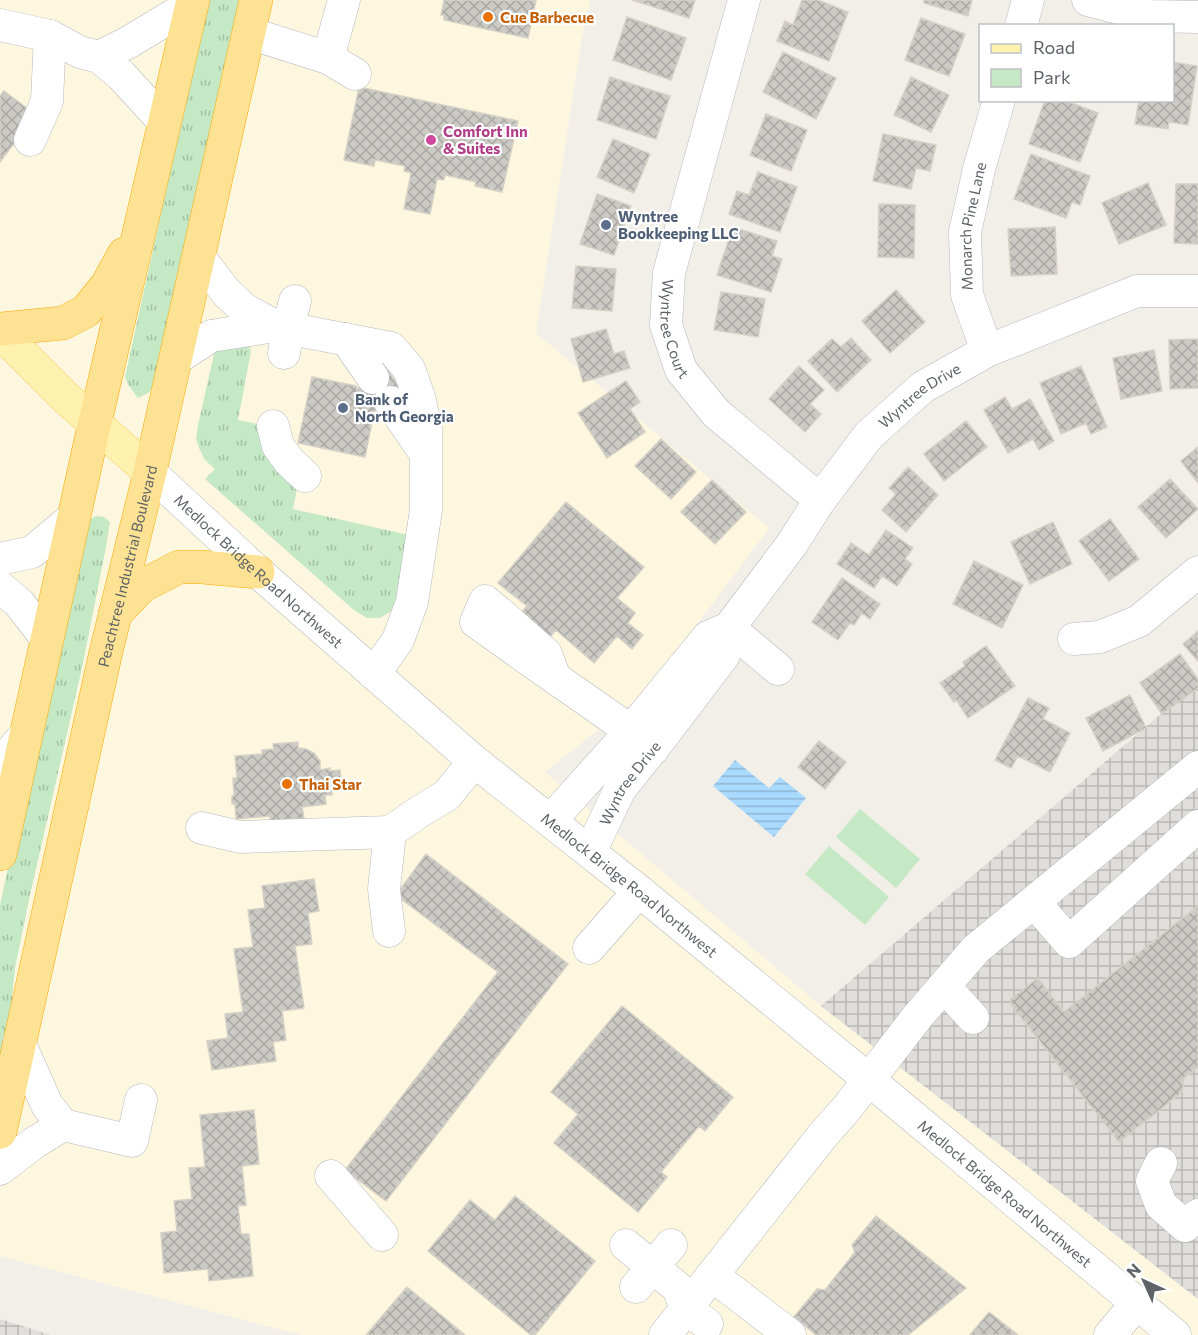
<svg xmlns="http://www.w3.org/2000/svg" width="1198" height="1335" viewBox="0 0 1198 1335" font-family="Commissioner,sans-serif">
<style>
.commercial{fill:#fef7e0}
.industrial{fill:url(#industrial-grid)}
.grass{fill:url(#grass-tufts)}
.park{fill:#c5e8c5}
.water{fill:url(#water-rules)}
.building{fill:url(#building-cross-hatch);stroke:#d6d1c6;stroke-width:1.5}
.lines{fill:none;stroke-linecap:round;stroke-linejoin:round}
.minor-casing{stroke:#b5b8bc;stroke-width:33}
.major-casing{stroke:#f2c960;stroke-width:34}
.highway-casing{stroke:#f9ab00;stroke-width:34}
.minor{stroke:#fff;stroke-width:32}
.major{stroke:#fff2af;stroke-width:33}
.highway{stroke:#fde293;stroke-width:33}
.food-dot{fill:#e8710a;stroke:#fff;stroke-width:2}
.hotel-dot{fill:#d1479c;stroke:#fff;stroke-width:2}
.service-dot{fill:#5c6f8a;stroke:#fff;stroke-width:2}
.labels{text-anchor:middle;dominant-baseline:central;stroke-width:4.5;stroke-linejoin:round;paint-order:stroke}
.food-label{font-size:15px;font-weight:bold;fill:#c56008;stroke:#fff;text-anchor:start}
.hotel-label{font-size:15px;font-weight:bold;fill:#b23c85;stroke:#fff;text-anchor:start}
.service-label{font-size:15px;font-weight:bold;fill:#4e5e75;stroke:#fff;text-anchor:start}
.street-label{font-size:15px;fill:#5f6368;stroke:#fff}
</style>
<defs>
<pattern id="industrial-grid" width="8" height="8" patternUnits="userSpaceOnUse" patternTransform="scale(1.5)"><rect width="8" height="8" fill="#e0deda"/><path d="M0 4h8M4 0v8" fill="none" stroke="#b9b8b5"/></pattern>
<pattern id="grass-tufts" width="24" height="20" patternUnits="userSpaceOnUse" patternTransform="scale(1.5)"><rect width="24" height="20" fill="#c5e8c5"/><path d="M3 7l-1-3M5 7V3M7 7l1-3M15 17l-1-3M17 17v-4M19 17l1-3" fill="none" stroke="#a3c0a4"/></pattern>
<pattern id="water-rules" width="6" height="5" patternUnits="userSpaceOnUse" patternTransform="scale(1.5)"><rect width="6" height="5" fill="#aadaff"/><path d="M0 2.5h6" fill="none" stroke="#8eb4d2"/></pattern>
<pattern id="building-cross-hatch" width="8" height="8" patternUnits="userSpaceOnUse" patternTransform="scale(1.5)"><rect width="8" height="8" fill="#cccac5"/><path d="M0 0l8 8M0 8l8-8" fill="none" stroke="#a9a8a4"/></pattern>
</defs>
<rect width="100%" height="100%" fill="#f1efe8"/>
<path class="commercial" d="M0 0H591L585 18 536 333 769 528 647 691 545 772 821 1006 1198 1299V1335H301L0 1256Z"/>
<path class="industrial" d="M1198 682V1299L821 1006Z
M0 1319 51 1335H0Z"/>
<path class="grass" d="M208 0H239L198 193 156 376 150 392 138 398 128 385 125 377Z
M248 344 251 351 238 420 257 424 263 428 298 483 293 509 409 535 397 602 390 612 380 618H367L355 611 205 479 215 469 205 460 199 448 196 439 198 425 216 345Z
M97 516 104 517 110 522 106 547 82 668 30 895 15 968 8 1039 0 1076V905L74 557 85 521Z"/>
<path class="park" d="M860 809 920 859 896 888 836 837Z
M829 846 889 897 865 925 805 874Z"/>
<path class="water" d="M735 760 769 788 780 777 806 798 774 837 713 786Z"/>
<path class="building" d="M444 0H536L528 38 444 20V15H441Z
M632 0H695L689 18Z
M802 0H818L848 12 829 61 777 41 785 21 793 25Z
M924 0H972L968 16 924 3Z
M627 17 686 38 671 80 613 60Z
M921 18 965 34 949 76 905 60Z
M783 52 836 78 816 119 763 92Z
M1172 62 1197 66 1188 125 1169 122 1168 129 1135 124 1139 100H1172Z
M610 77 670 96 656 139 597 120Z
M911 77 949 95 931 132 894 115Z
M359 87 518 121 502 192 475 186 476 182 445 175 444 180 437 179 430 214 404 209 411 173 404 171 405 166 375 160 374 166 344 160Z
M4 91 36 115 0 162V96Z
M1045 100H1064L1098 113 1080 162 1029 144Z
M766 114 807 130 791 171 750 155Z
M883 134 936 145 930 171 916 168 911 189 873 181Z
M613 139 650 154 634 193 597 177Z
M1031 154 1090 176 1080 205 1072 202 1066 218 1014 199Z
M758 172 797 187 780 232 729 214 737 191 749 195Z
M1148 183 1166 225 1119 244 1102 203Z
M1176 184H1198V244L1174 243Z
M597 194 631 206 614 255 580 244Z
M879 204 915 205 914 258 878 257Z
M733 227 777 241 772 256 782 259 771 292 717 275Z
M1055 227 1057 274 1011 276 1008 229Z
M576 266 616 269 612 311 572 308Z
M896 290 925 322 890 353 862 321Z
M721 292 765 299 758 337 714 330Z
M606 329 614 354 624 351 630 368 583 382 571 339Z
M851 338 871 360 837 392 808 361 832 339 841 347Z
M1198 339V388L1170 389 1169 340Z
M1154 350 1162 391 1121 399 1113 358Z
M799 366 824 390 810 404 821 414 805 432 769 399Z
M1081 366 1107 427 1091 434 1086 423 1061 434 1040 383Z
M388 370 403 393 371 413 373 417 365 457 298 443 312 377 356 386 357 389Z
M626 381 640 402 630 409 645 432 607 458 578 413Z
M1005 397 1012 409 1030 399 1054 441 1039 450 1033 439 1008 453 984 410Z
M966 421 987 447 944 481 924 454Z
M661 439 696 472 671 499 635 466Z
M1198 447V483L1181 461Z
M908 467 938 495 906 532 882 510 896 494 889 488Z
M1170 479 1198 509 1166 538 1138 507Z
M712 480 746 512 715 544 681 512Z
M566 502 644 567 617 598 635 613 628 623 643 635 632 649 617 636 594 663 556 630 545 643 516 619 527 606 498 583Z
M1110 519 1139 559 1109 581 1079 541Z
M1053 522 1072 564 1030 584 1011 542Z
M886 530 913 548 905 559 912 564 897 586 882 576 874 588 837 564 851 543 869 555Z
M974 561 1023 585 1002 628 953 604Z
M842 578 880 604 870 619 862 613 854 625 850 623 838 640 812 622Z
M1198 631V661L1183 644Z
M986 646 1015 686 968 718 956 700 954 702 940 683 965 666 963 662Z
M1180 654 1198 679V688L1162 714 1140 683Z
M1130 695 1146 728 1103 751 1086 718Z
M1028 698 1049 708 1043 719 1070 733 1050 772 1018 756 1011 768 995 760Z
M819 741 846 762 825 789 798 767Z
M298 742V748L306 749 314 753 320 761V770L330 768V771L340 770 342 790 332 791V795H325L326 804 302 807 304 818 270 821V816L236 819 235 804H232V796H234L233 778H237L235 756 262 754V750L274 749 273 744Z
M426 854 568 964 386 1201 345 1170 498 972 396 895Z
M314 879 319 911 308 913 312 944 295 946 304 1008 282 1011 286 1040 273 1042 276 1061 212 1070 207 1041 228 1038 225 1014 243 1012 234 949 253 947 248 910 265 908 262 886Z
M1198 906V1067L1184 1078 1182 1092 1119 1142 1012 1006 1011 999 1038 978 1064 1012Z
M622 1006 733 1097 705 1131 699 1126 661 1172 667 1177 638 1212 554 1143 578 1114 551 1092Z
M254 1110 259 1164 242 1166 246 1205 238 1206 241 1234H249L253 1276 209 1281 208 1269 164 1273 161 1233 177 1231 174 1201 192 1199 189 1168 205 1167 200 1115Z
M515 1196 595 1261 535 1335H531L428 1251 470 1200 495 1220Z
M876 1216 966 1288 908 1335H816L794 1317 817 1289 825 1290 855 1252 852 1245Z
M407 1287 465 1335H366Z
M989 1312 1018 1335H970Z"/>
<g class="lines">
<g class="minor-casing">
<g id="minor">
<path id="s1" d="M744 0 669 273 666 325 681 370 716 413 820 500"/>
<path d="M1088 0 1149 16 1198 17"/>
<path d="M0 25 50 36 80 52 99 57 121 75 164 122"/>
<path d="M1021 26 1028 0"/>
<path d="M249 33 328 58 344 0"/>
<path d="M99 57 129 42 192 4"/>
<path d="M328 58 355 74"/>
<path d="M30 140 47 101 50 36"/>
<path d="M199 257 226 292 244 309 275 326 391 348 409 369 419 397 426 429V510L412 602 398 640 374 674"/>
<path d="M346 339 373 378"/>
<path id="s2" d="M987 351 967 295 965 232 979 169 999 100"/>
<path d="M284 353 288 328 295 301"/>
<path d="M176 359 211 336 275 326"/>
<path d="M390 402 425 453"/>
<path d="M273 426 278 446 289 461 305 476"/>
<path id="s3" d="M150 472 258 572 474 761 639 891 868 1079 1175 1335"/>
<path d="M0 559 32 552 74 517"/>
<path d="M0 587 19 603 47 639"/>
<path d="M729 628 778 669"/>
<path d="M1074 639 1100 637 1139 621 1198 572"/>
<path d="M555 678 546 654 503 616 485 601 476 622 535 664 631 731 653 749"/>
<path d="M0 764 26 734"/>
<path d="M551 820 631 731 708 637 729 628"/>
<path d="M202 828 240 837 390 832"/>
<path id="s4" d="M590 852 620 789 661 738 724 655 729 628 792 544 820 500 869 435 923 387 987 351 1137 291H1198"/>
<path d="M1034 902 1069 942 1198 826"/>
<path d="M389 931 384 889 390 832 419 812 447 795 474 761"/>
<path d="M589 948 639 891"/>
<path d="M944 986 973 1018"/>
<path d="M19 1042 47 1105 63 1125 132 1141 141 1100"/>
<path d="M1161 1163 1152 1181 1161 1205 1185 1226 1198 1215"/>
<path d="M0 1169 34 1143 63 1125"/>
<path d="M331 1176 382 1235"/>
<path d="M626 1245 678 1288 686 1308 707 1324"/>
<path d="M712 1275 790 1335"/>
<path d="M636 1287 671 1245"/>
<path d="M665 1335 823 1135 847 1108 918 1016 976 949 1198 767"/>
<path d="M1110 1335 1137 1303"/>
</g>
</g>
<g class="major-casing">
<path id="major" d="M0 332 67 399 150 472"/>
</g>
<g class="highway-casing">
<g id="highway">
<path d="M0 329 63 323 86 311 107 285 124 254"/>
<path d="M115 614 142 586 179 567H202L258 572"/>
<path d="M0 854 90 444 193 0"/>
<path id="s5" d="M0 1132 105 656 150 472 256 0"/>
</g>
</g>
<use href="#minor" class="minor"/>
<use href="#major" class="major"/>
<use href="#highway" class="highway"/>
</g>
<g class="food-dot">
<circle cx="488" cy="17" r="6"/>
<circle cx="287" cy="784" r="6"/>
</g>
<circle class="hotel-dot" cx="431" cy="140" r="6"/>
<g class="service-dot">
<circle cx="606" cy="225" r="6"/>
<circle cx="343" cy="408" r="6"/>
</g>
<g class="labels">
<g class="food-label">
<text x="500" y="17">Cue Barbecue</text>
<text x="299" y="784">Thai Star</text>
</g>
<g class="hotel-label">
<text x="443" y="131">Comfort Inn<tspan x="443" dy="17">&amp; Suites</tspan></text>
</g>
<g class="service-label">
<text x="618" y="216">Wyntree<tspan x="618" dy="17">Bookkeeping LLC</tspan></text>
<text x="355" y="399">Bank of<tspan x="355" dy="17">North Georgia</tspan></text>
</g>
<g class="street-label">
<text stroke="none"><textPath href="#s2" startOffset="129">Monarch Pine Lane</textPath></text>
<text stroke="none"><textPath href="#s1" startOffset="340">Wyntree Court</textPath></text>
<text stroke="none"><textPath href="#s4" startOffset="570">Wyntree Drive</textPath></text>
<text stroke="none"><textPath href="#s5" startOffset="580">Peachtree Industrial Boulevard</textPath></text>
<text stroke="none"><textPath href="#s3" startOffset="147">Medlock Bridge Road Northwest</textPath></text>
<text stroke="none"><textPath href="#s4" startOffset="80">Wyntree Drive</textPath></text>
<text stroke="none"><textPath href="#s3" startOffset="633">Medlock Bridge Road Northwest</textPath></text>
<text stroke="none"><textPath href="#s3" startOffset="1119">Medlock Bridge Road Northwest</textPath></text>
</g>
</g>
<rect x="979" y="24" width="195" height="78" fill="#ffffff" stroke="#bfc1c3" stroke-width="1.5"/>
<rect x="991" y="44" width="30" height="9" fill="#fff2af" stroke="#bfc1c3" stroke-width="1.5"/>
<text x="1033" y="54" font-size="18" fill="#5f6368">Road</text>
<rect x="991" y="69" width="30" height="18" fill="#c5e8c5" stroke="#bfc1c3" stroke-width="1.5"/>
<text x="1033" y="84" font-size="18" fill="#5f6368">Park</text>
<g transform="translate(1144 1281) rotate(315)" stroke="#ffffff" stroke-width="4.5" paint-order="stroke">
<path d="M0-4.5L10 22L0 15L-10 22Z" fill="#5f6368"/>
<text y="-9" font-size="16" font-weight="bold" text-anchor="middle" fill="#5f6368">N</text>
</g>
</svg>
